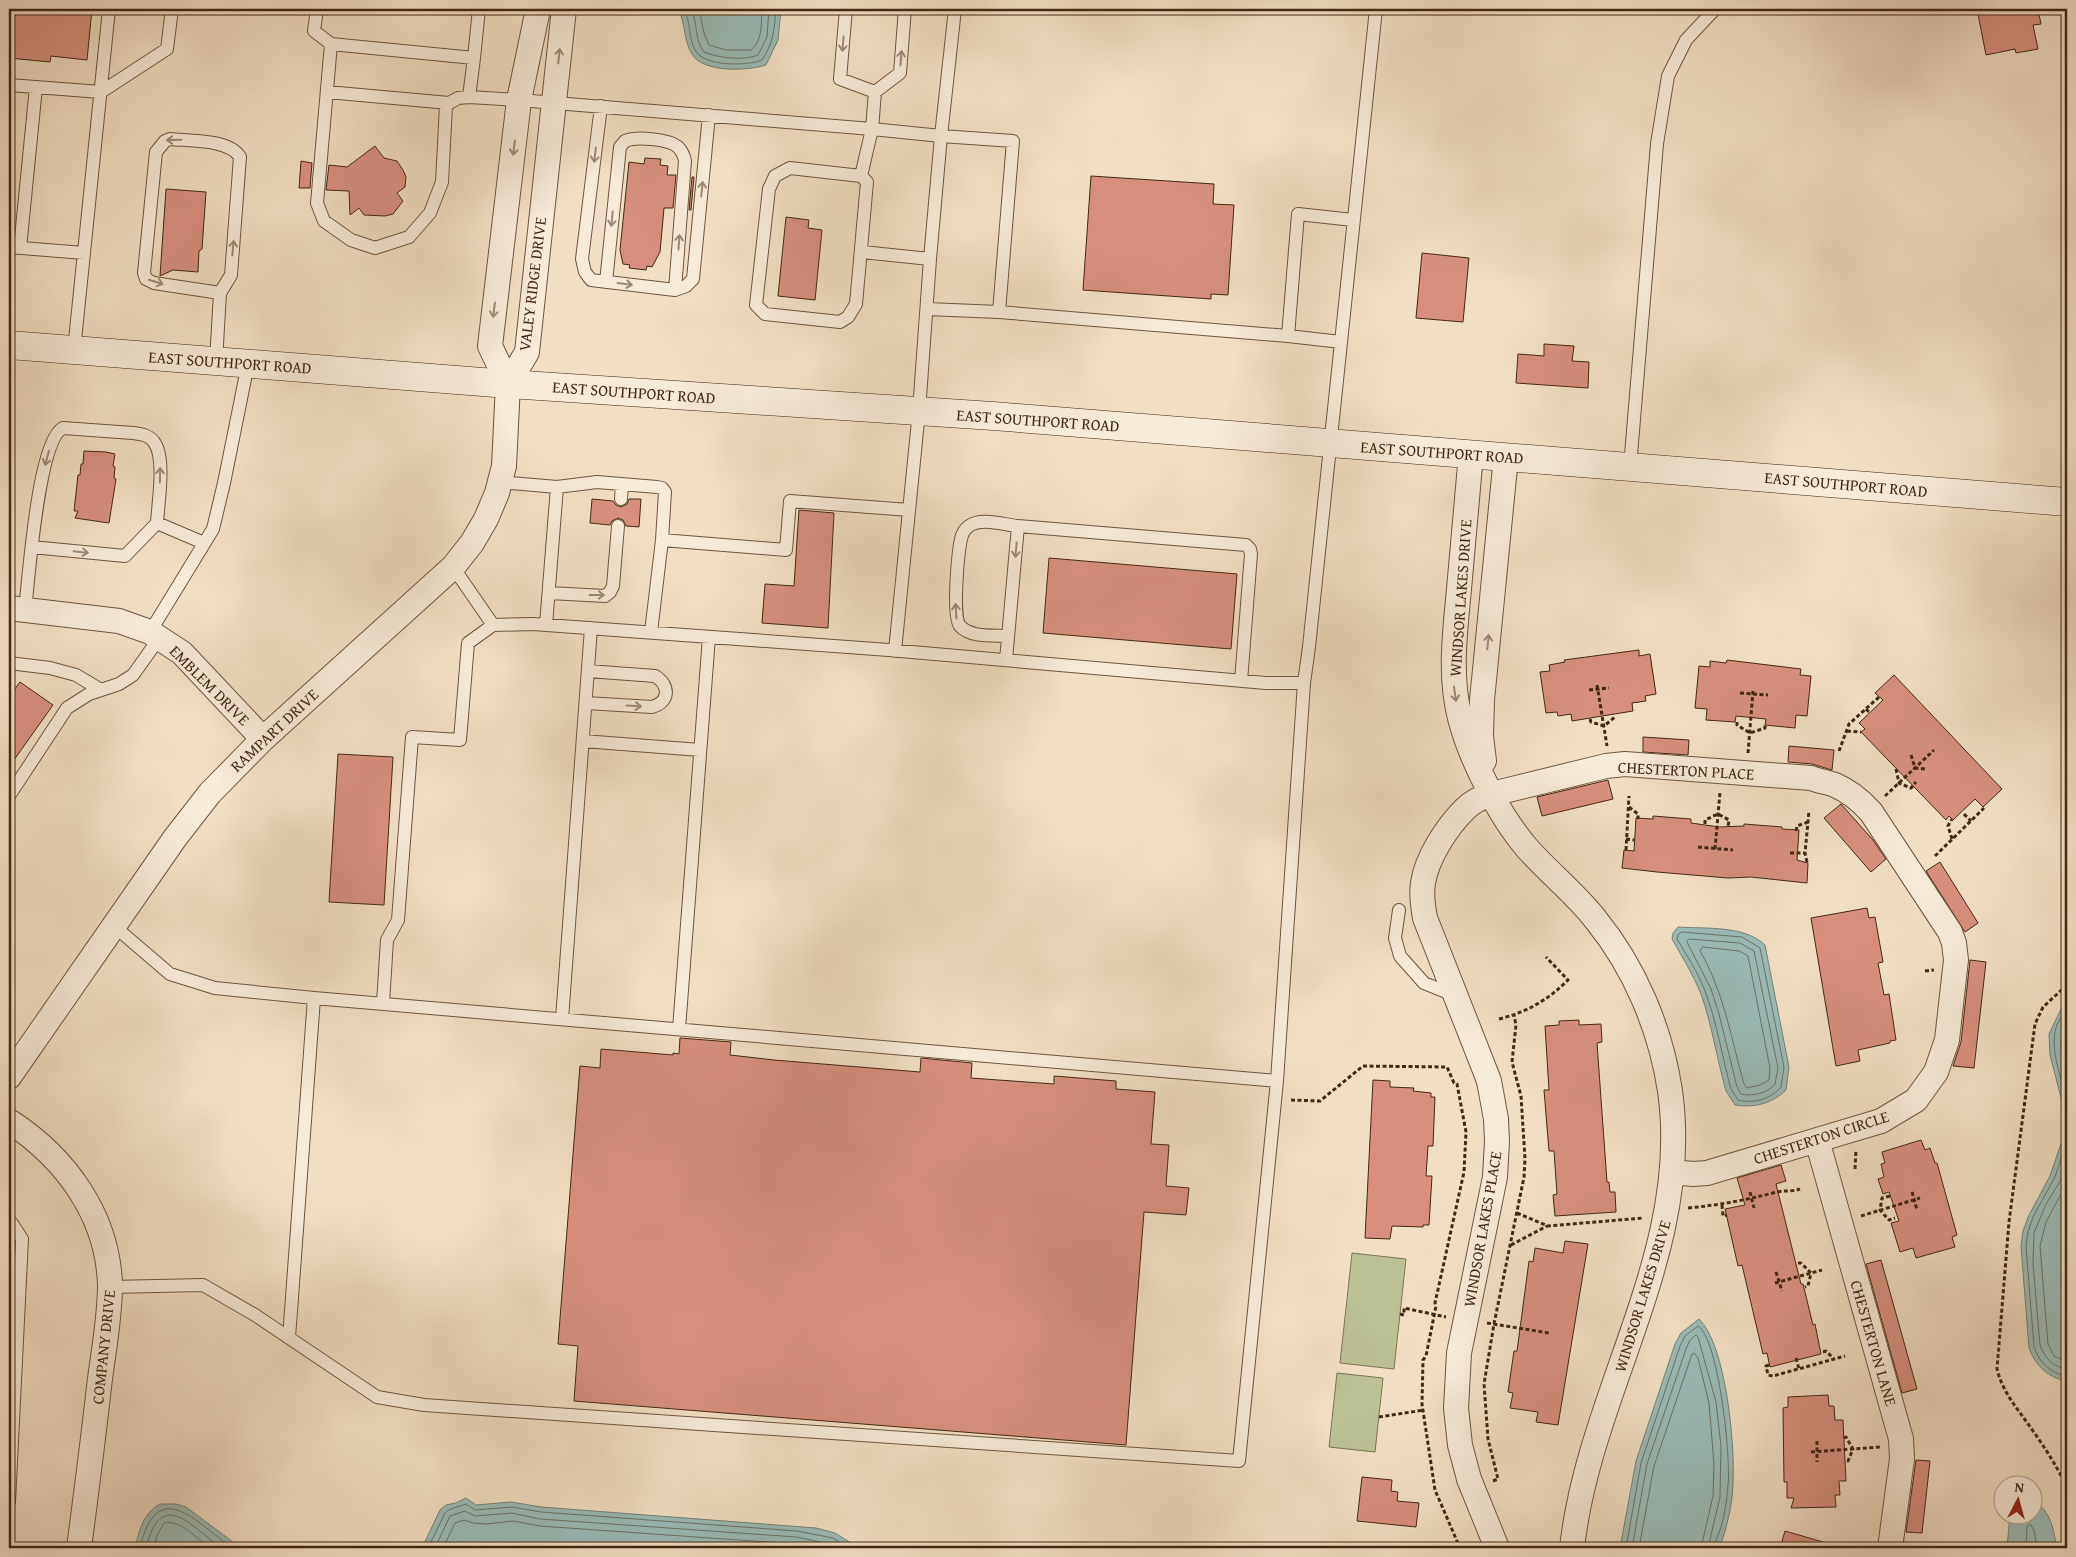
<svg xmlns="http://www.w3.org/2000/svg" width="2076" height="1557" viewBox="0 0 2076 1557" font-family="'Gentium Book Plus',serif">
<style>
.green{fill:#bbc194;stroke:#7e7454}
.water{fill:#9bbcb9;stroke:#778177}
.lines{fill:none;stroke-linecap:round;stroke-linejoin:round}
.shore{stroke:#6e7266;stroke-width:1}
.building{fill:#d88f7f;stroke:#422813}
.lane-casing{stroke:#6e5640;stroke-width:14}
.street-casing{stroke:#6e5640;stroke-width:26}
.secondary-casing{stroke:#422813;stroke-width:29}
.path{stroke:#422813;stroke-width:3;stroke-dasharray:4 2.5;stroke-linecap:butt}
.lane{stroke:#f6ead9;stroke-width:12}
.street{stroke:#f6ead9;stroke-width:24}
.secondary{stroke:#f6ead9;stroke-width:28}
.oneway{stroke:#9c8976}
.labels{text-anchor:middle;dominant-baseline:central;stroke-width:5;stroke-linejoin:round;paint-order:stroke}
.street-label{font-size:16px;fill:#422813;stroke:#f6ead9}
</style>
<rect width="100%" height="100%" fill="#f1dfc5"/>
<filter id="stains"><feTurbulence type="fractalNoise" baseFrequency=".004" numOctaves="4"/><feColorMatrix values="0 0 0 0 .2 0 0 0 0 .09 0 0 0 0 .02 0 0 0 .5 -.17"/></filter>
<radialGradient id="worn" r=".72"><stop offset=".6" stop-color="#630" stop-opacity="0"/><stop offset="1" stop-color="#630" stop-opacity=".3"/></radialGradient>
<path class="green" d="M1352 1253 1406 1259 1394 1369 1340 1363Z
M1337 1373 1383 1378 1375 1452 1329 1447Z"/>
<path class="water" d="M678 9H781L778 40 766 65C747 71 703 73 692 54 683 40 686 23 678 9Z
M1678 927C1706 929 1744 925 1765 945L1789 1067 1786 1090C1772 1104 1753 1108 1735 1105L1726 1091C1717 1059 1712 1025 1701 994 1693 974 1682 957 1672 939L1673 933Z
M2067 1005V1382C2047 1376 2036 1367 2029 1348L2021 1246 2023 1231 2029 1215 2050 1176 2066 1129 2065 1113 2050 1055 2049 1034 2061 1009Z
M1699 1319C1726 1345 1735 1444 1733 1481 1733 1501 1728 1522 1722 1541L1718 1548H1620L1636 1461 1675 1344 1681 1333Z
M466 1498 476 1505 511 1502 541 1507 816 1528 835 1533 859 1548H422L440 1510 446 1505 456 1503Z
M2034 1501C2050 1510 2055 1531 2056 1548H2007L2010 1515 2034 1514Z
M160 1504H176L186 1507 241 1548H135C139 1531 143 1513 160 1504Z"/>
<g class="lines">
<path class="shore" d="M684 9C691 22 688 37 695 50 704 67 747 66 762 60 774 42 774 30 776 9
M691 9C698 22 694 39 704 52 718 58 744 61 758 55L767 37 769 9
M699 9 704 33 709 45 726 50H751C763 41 761 22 762 9
M1682 932 1742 937 1760 948 1784 1067 1781 1087C1771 1099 1753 1104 1738 1100L1731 1089C1722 1057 1717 1022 1705 991 1698 972 1687 956 1677 939L1678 935Z
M1689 939 1740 943 1754 951 1778 1068 1775 1084C1768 1093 1752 1097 1741 1094L1737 1087 1719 1014 1711 989 1687 942Z
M1703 947 1739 951 1748 956 1770 1068 1769 1080 1760 1085 1747 1088 1744 1084C1731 1038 1724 992 1700 951Z
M2067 1011C2041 1033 2061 1073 2067 1100
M2067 1021C2057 1039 2061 1058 2067 1077
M2067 1140 2055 1177 2033 1217 2028 1232 2026 1246 2034 1347C2040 1364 2050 1372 2067 1377
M2067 1160 2061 1180 2046 1204 2034 1233 2033 1263 2040 1345C2045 1359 2053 1366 2067 1370
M2067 1183 2046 1222 2040 1246 2048 1344 2054 1356 2067 1362
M140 1548C157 1475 195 1521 232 1548
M146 1548C161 1487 190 1525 221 1548
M154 1548 157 1535 164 1523C181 1519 197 1539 209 1548
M428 1548 445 1513C448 1509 460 1506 466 1504L475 1510 512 1507 541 1512 797 1531 833 1538 848 1548
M435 1548 450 1516 465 1511 475 1516 512 1513 540 1519 796 1537 830 1544 837 1548
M443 1548 455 1523 464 1520 473 1523 486 1524 513 1521 540 1526 795 1544 819 1548
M1626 1548 1641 1463 1680 1346 1685 1336 1698 1326C1719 1340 1731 1458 1728 1485 1727 1499 1725 1513 1721 1527 1719 1534 1715 1541 1714 1548
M1632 1548 1647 1464 1686 1349 1690 1340 1696 1335 1698 1337 1716 1402 1721 1446 1720 1497 1708 1548
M1639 1548 1654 1466 1692 1354 1694 1353 1698 1358 1709 1403 1714 1464 1713 1496 1701 1548
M2026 1548 2027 1526 2030 1524 2034 1530 2037 1548"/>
</g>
<path class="building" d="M9 9H92L87 60 51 56 50 62 9 58Z
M1977 9H2038L2041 24 2033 25 2038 49 2016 53 2015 49 1986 55Z
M375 146 384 158 397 161 403 170 406 177 405 187 397 193 403 201 393 214 385 216 364 215 359 208 350 215 349 191 326 190 329 165 347 167Z
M645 158 661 159 660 165 668 166 667 175H676L673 208H664L660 252 652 267 647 266 646 270 629 268 630 265 623 264 620 250 629 162 644 164Z
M301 161 312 163 310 188H299Z
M1091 176 1214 184 1213 204 1234 205 1228 295 1211 294V299L1083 290Z
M692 177H694L691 210H689Z
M166 189 206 192 202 249 199 251 198 272 173 270 160 276Z
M786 217 809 220 808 228 822 230 815 300 778 296Z
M1422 253 1469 258 1463 322 1416 318Z
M1544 344 1574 346 1572 361 1589 362 1588 388 1516 383 1518 354 1544 356Z
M84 451 106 452 115 454 113 466 115 467 114 478 116 479 109 523 75 518 78 511H74L78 475H80L81 464H83Z
M592 499 613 501 616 505 621 507 627 504 629 499H641L639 527 626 526 623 520 618 518 612 521 610 525 590 523Z
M799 510 834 513 828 628 762 623 765 584 794 586Z
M1049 558 1237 574 1231 649 1043 633Z
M1639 650V656L1650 654 1656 694 1645 696 1646 701 1632 703 1633 711 1572 721 1571 714 1558 716 1557 712 1546 713 1540 672 1550 671 1549 665 1565 662 1564 660Z
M1727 660 1801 669 1800 675 1811 676 1807 716 1796 715 1795 728 1765 725 1766 719 1736 716 1735 722 1706 720 1707 709 1695 708 1699 666 1710 667V661L1726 663Z
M1894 675 2002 789 1983 807 1975 799 1953 820 1949 816 1946 820 1861 732 1865 729 1859 723 1883 700 1875 693Z
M20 682 53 705 9 767V697Z
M1643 737 1689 740 1688 755 1643 752Z
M1789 746 1834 750 1832 770 1812 764 1788 762Z
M338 754 393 757 384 905 329 902Z
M1608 780 1613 799 1542 816 1537 797Z
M1841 804 1873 840 1886 859 1871 872 1824 818Z
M1653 816 1691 819V823L1719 827 1744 826V824L1782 827V829L1799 830 1797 860 1808 863 1807 883 1751 877 1728 878 1657 872 1622 868 1624 850 1634 851 1636 818 1653 819Z
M1940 862 1978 923 1965 932 1926 871Z
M1867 908 1869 918 1875 917 1883 962 1878 963 1884 995 1889 994 1896 1040 1890 1041V1043L1858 1050 1860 1061 1836 1066 1811 918Z
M1970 960 1986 962 1974 1068 1953 1066 1961 1042Z
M1579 1020V1025L1601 1024 1602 1042 1597 1043 1607 1182H1609L1610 1192H1615L1616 1212 1555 1216 1553 1195 1557 1194 1554 1151H1549L1544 1090H1549L1545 1026 1559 1025V1021Z
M680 1038 731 1042 730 1055 774 1060 920 1072 921 1058 972 1063 971 1078 1054 1084V1076L1116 1081V1089L1155 1092 1151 1144 1169 1145 1166 1186 1189 1188 1186 1215 1144 1212 1126 1445 574 1401 578 1346 558 1344 580 1066 600 1068 601 1049 673 1055V1053L679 1054Z
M1373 1080 1390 1081V1087L1414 1088 1413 1091 1431 1093V1097H1435L1433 1146H1428L1426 1176H1432L1429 1225H1423V1227L1392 1226 1390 1239 1365 1238Z
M1921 1140 1925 1150 1930 1148 1935 1163H1937L1957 1235 1952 1237 1955 1247 1916 1258 1913 1248 1900 1252 1891 1223 1899 1221 1889 1192 1883 1194 1878 1179 1884 1177 1881 1164 1885 1163 1882 1152Z
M1781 1165 1786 1181 1776 1184 1801 1284H1803L1813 1325 1815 1324 1821 1354 1770 1367 1767 1353 1763 1354 1742 1265 1738 1266 1725 1209 1745 1205 1737 1178Z
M1565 1241 1588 1244 1558 1425 1536 1422 1538 1412 1510 1408 1513 1393 1508 1392 1514 1351H1517L1529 1261 1533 1262 1535 1248 1563 1253Z
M1881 1260 1917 1389 1902 1393 1866 1264Z
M1828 1395 1829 1406H1834L1835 1420H1843L1846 1481H1839L1840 1495H1835L1836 1507 1791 1508 1794 1498H1787V1482H1784L1783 1408 1788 1407V1397Z
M1916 1460 1930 1461 1922 1533 1906 1532Z
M1362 1477 1392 1480 1391 1491 1398 1492 1397 1501 1419 1503 1416 1527 1357 1521Z
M1785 1531 1830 1544V1548H1780Z"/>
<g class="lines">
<g class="lane-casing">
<path id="lane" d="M317 9 314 31 331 44 317 203 324 221 351 240 375 248 409 237 430 213 442 182 446 105 458 98 469 97 519 100 872 129 861 176
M846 9 840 79 875 92 900 73 905 9
M331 44 474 58 469 97
M474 58 479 9
M9 85 101 92 167 49 172 9
M327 92 449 103
M875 92 872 129 941 136 930 259
M601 106 582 259 585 272 591 280 675 290 686 286 693 279 709 115
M790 168 861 176 867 182 856 304 848 317 840 322 765 314 756 305 769 189 775 176Z
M9 247 84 253
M20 248 36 87
M862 252 930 259 919 411 895 651
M606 282 620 147 625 141C636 136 669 139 678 147 682 151 684 156 685 161L675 290
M927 309 999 312 1013 141 941 136 955 9
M999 312 1288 336 1298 214 1353 220
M1288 336 1341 342
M74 350 109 9
M216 361 220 293 231 275 240 157C229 139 190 141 170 139L165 141 156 152 144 273 146 279 154 283 220 293
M1630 467 1657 144 1668 76 1686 40 1715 9
M500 482 557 487 546 625
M557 487 597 482 657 487 662 488 665 492 662 540 651 632
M621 499 622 484
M157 523 204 543
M1018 526 1246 545 1250 549 1251 554 1241 681
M662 540 786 550 790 501 909 510
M453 567 493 625
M549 593 605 596 610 592 613 586 618 526
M25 609C29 578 38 440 63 428L133 433C141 434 149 435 154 442 166 458 158 503 157 523L125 556 32 547
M150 632 213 529 224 483 248 364
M1006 660 1018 526C1005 525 981 517 969 526 965 529 962 534 961 539 958 553 952 617 960 626 971 638 993 635 1008 636
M9 663 50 668 76 675 101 690
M1304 683 1309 647 1376 9
M586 703 652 707C670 702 670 685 655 676L588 671
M583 741 700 750
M9 796 67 708 89 694 119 684 133 675 160 637
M1399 910 1395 938 1400 956 1424 983 1456 996
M114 926 170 974 215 988 314 998 1277 1081 1304 683H1266L889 650 533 624 493 625 468 643 460 740 412 737 398 920 387 940 383 1003
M562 1019 591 628
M679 1029 709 637
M9 1220 13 1225 22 1239 9 1502
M110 1287 203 1285 255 1315 377 1397 424 1405 1239 1461 1277 1081
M289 1338 314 998"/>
</g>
<g class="street-casing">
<path id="street" d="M508 384 527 352 564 9
M1471 454C1467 499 1463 544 1459 589 1455 633 1449 675 1460 718 1470 758 1500 817 1527 848 1549 873 1576 894 1596 920 1635 968 1661 1030 1670 1091 1693 1252 1589 1392 1572 1548
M9 608 119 621 150 632 182 653 263 739
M1484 761 1481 736 1482 700 1506 457
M9 1077 175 838 210 793 263 739 453 567 472 543 486 519 497 493 504 466 508 384 490 346 519 100 538 9
M9 1121C66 1158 108 1216 110 1285 110 1319 103 1353 99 1387 93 1441 86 1494 79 1548
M1817 1140 1901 1439 1902 1459 1890 1548
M1497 1548 1469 1479 1460 1445 1456 1408 1459 1353 1495 1177 1497 1141 1496 1119 1489 1081 1484 1068 1425 918C1423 907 1421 895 1423 883 1427 857 1447 827 1465 809 1473 801 1482 797 1492 794L1606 766 1625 764 1811 778C1818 781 1827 782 1835 785 1849 791 1861 801 1871 812L1950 932 1954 943 1956 960 1947 1040 1936 1072 1916 1100 1881 1121 1707 1173 1693 1174 1673 1172"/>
</g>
<g class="secondary-casing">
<path id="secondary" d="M9 345 508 384 993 416 2067 502"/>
</g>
<path class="path" d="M1597 685 1607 746
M1589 690 1609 688
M1740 693 1768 695
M1866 709 1870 713
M1590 719 1591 722 1604 726 1615 717
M1737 722V725L1750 733 1765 728V725
M1847 731 1861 732
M1839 751 1849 724 1879 697
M1748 753 1753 691
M1911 755 1915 768 1925 769
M1896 769 1899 783 1911 788 1916 782
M1885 796 1934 750
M1629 807 1638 814V819
M1964 814 1971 821
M1705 824V820L1718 814 1729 820 1728 827
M1796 831 1797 826 1808 822
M1626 839 1634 840
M1952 839 1948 826 1952 819
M1698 847 1733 850
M1715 849 1720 792
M1626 850 1629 796
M1790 853H1805
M1935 856 1984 808
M1807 862 1805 853 1809 811
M1925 971 1934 970
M2067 985 2043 1007 2035 1024 2009 1222 1997 1369C2003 1394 2019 1410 2033 1431 2046 1449 2057 1467 2067 1487
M1499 1019C1527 1012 1548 1000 1568 980L1546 957
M1291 1100 1320 1101 1363 1066 1447 1067 1454 1083 1457 1084 1466 1132 1464 1172 1435 1303 1436 1306 1426 1356 1423 1360 1422 1404 1435 1490 1460 1548
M1855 1169 1856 1150
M1750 1192 1754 1208
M1912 1192 1917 1210
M1890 1196 1882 1198 1880 1210 1889 1220 1895 1218
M1722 1205 1723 1216 1727 1215
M1688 1208C1720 1205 1746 1200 1777 1192 1785 1190 1791 1192 1800 1189
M1517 1213 1548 1226 1643 1218
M1861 1216 1920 1198
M1511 1245 1547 1226
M1798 1263H1801L1811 1273 1808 1286 1805 1287
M1776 1272 1782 1291
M1775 1283 1822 1270
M1400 1314 1404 1315V1308L1446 1317
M1487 1323 1549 1333
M1823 1352 1826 1351 1834 1359
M1796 1358 1799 1369
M1769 1365 1766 1366 1768 1375 1773 1376 1845 1356
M1379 1417 1424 1410
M1844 1438 1846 1437 1853 1449 1848 1461 1845 1460
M1817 1441V1462
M1811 1452 1880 1447
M1493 1481 1498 1479 1488 1439 1484 1384 1494 1324 1524 1177 1525 1159 1521 1096 1512 1062 1516 1025 1514 1015"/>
<use href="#lane" class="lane"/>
<use href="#street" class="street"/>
<use href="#secondary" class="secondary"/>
</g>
<defs><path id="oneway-shaft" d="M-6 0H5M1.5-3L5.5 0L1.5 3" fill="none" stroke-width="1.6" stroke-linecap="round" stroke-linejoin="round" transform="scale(1.25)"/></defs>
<g class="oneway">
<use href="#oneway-shaft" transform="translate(843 44) rotate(95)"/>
<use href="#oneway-shaft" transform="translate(559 56) rotate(-84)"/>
<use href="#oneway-shaft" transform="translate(901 58) rotate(-85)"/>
<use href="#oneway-shaft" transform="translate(174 140) rotate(179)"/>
<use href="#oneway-shaft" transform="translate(514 148) rotate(97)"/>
<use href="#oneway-shaft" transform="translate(595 155) rotate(97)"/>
<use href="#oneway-shaft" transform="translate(702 189) rotate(-84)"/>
<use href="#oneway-shaft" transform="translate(612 219) rotate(95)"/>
<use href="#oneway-shaft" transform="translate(679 242) rotate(-86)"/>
<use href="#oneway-shaft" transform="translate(233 248) rotate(-85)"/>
<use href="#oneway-shaft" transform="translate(156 282) rotate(17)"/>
<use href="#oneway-shaft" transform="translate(625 284) rotate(7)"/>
<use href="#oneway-shaft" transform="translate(494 310) rotate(97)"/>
<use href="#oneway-shaft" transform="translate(47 458) rotate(105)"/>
<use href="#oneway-shaft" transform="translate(160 475) rotate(-89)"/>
<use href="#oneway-shaft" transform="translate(1016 550) rotate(95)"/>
<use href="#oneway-shaft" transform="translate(81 552) rotate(6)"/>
<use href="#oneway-shaft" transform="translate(597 595)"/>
<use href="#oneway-shaft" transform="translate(956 611) rotate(-93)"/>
<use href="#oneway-shaft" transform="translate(1488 642) rotate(-84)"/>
<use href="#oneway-shaft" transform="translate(1455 694) rotate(82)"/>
<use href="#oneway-shaft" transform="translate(634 706) rotate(3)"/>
</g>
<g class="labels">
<g class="street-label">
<text transform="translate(532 284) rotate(-83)">VALEY RIDGE DRIVE</text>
<text transform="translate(230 362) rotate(4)">EAST SOUTHPORT ROAD</text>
<text transform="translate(634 392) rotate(4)">EAST SOUTHPORT ROAD</text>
<text transform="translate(1038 420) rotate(4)">EAST SOUTHPORT ROAD</text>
<text transform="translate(1442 452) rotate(4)">EAST SOUTHPORT ROAD</text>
<text transform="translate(1846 484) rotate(5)">EAST SOUTHPORT ROAD</text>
<text transform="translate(1460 598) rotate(-86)">WINDSOR LAKES DRIVE</text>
<text transform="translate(210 685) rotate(45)">EMBLEM DRIVE</text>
<text transform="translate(274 730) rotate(-43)">RAMPART DRIVE</text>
<text transform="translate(1686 770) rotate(3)">CHESTERTON PLACE</text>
<text transform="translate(1821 1137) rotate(-18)">CHESTERTON CIRCLE</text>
<text transform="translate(1482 1229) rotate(-80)">WINDSOR LAKES PLACE</text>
<text transform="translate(1642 1296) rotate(-73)">WINDSOR LAKES DRIVE</text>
<text transform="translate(1874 1343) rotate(74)">CHESTERTON LANE</text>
<text transform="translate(103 1347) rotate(-84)">COMPANY DRIVE</text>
</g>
</g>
<rect width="2076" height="1557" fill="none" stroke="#f1dfc5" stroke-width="30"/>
<rect x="10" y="10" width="2056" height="1537" fill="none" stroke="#422813" stroke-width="2.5"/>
<rect x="15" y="15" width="2046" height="1527" fill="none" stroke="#422813"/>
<g transform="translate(2018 1500) rotate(6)"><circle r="24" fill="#f6ead9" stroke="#ae9c8a"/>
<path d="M0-4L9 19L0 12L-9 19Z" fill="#8f2418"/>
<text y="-8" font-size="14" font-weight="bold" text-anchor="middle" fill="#422813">N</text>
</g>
<rect width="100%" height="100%" filter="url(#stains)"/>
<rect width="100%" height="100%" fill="url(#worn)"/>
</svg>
